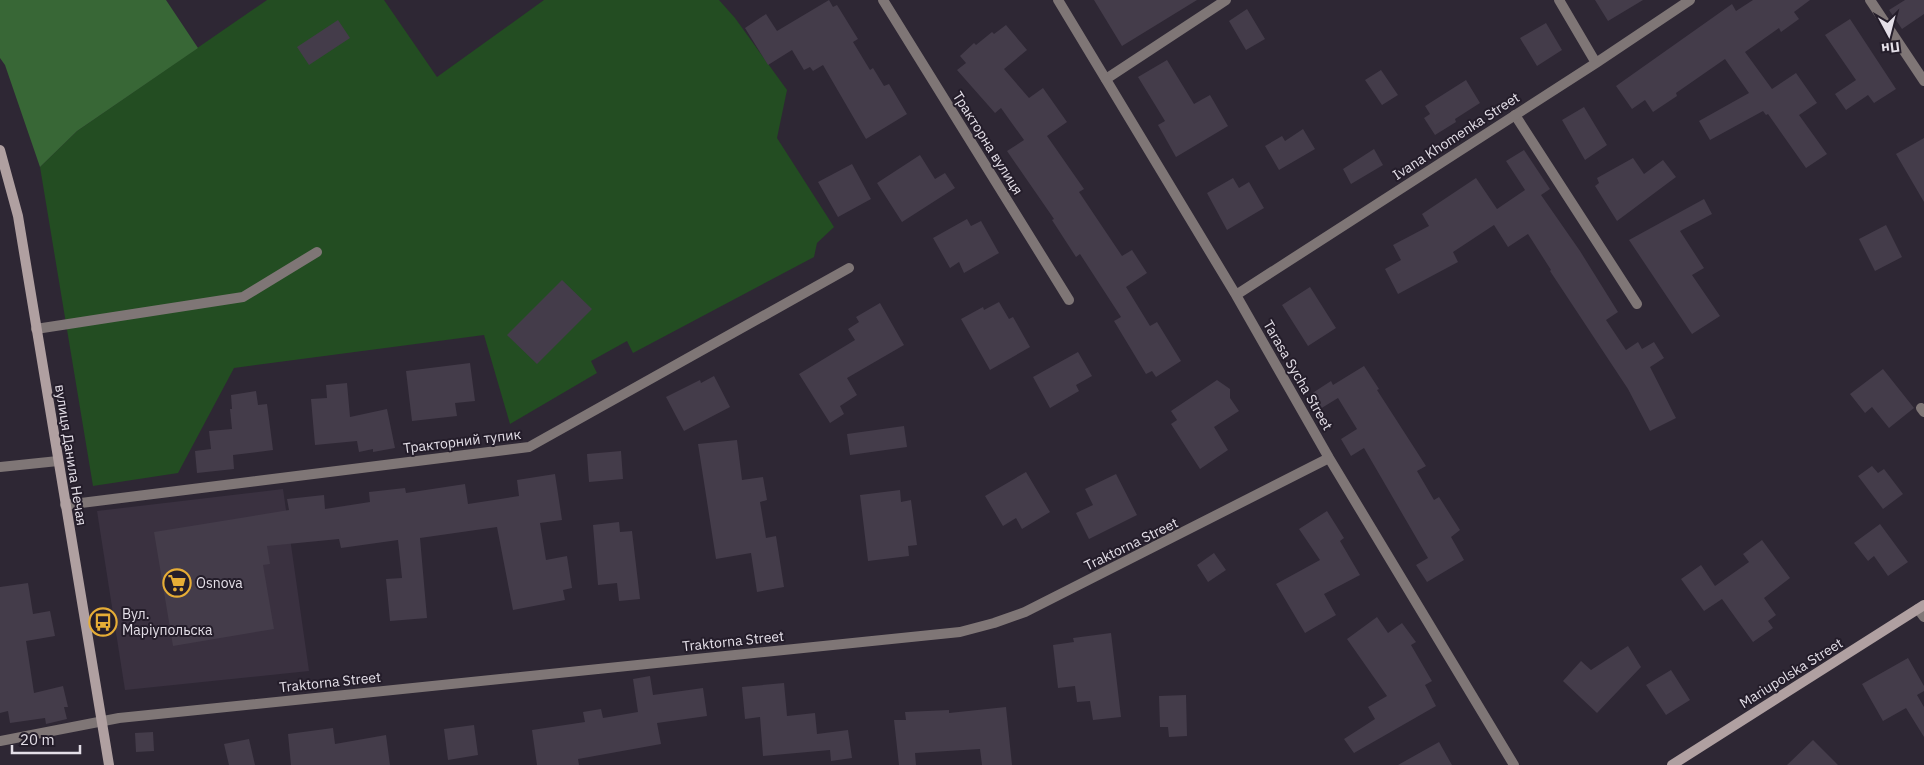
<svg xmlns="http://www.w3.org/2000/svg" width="1924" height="765" viewBox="0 0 1924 765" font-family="'IBM Plex Sans',sans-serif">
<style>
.commercial{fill:#3a3140}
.green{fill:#234d22}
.forest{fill:#386736}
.building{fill:#443c4a}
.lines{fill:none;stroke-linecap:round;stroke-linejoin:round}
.lane{stroke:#7f7676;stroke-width:10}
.street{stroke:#7f7676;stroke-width:10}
.secondary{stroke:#b0a0a1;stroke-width:10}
.labels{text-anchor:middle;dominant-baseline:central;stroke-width:4;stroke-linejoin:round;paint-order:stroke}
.street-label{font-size:14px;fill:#e4dfe8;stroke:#241d2a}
.poi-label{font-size:14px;fill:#e4dfe8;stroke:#241d2a;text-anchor:start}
</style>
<rect width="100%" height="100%" fill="#2e2734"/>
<path class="commercial" d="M283 489 309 671 125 690 97 511Z"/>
<path class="green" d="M267 0H384L437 77 544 0H719L735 18 787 90 777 138 834 227 817 243 814 257 633 353 627 341 591 361 597 373 510 424 484 335 234 368 178 473 93 486 40 167 77 131Z"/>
<path class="forest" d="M0 0H166L198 48 77 131 40 167 5 65 0 58Z"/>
<path class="building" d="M829 0 833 7 837 5 858 39 853 42 870 70 873 68 884 86 889 84 907 114 866 139 823 65 813 71 810 67 804 70 792 50 768 65 745 28 766 14 777 31Z
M1094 0H1197L1122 46Z
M1595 0H1643L1608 21Z
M1753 0H1810L1794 12 1799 19 1781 32 1779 28 1745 52 1772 89 1796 73 1817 103 1799 115 1827 154 1806 168 1768 114 1766 115 1763 111 1710 140 1699 121 1749 93 1725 59 1676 93 1677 96 1653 112 1645 100 1632 109 1616 86 1732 4 1736 11Z
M1905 0H1924V14L1902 29 1889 10Z
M1247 9 1265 39 1246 50 1229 21Z
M1850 19 1896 89 1874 103 1868 95 1846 110 1835 94 1856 80 1825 35Z
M338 20 350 38 309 65 297 47Z
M1546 23 1562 50 1537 66 1520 38Z
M1006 25 1027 50 1004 69 1029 98 1043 88 1067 122 1047 136 1084 189 1079 192 1122 256 1132 250 1147 273 1126 287 1150 326 1157 322 1181 361 1156 377 1152 371 1146 374 1114 321 1121 317 1080 254 1076 257 1052 220 1054 219 1007 151 1024 140 1001 108 995 113 957 70 966 63 960 56 974 43 976 45 992 32 994 34Z
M1167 60 1194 104 1210 95 1228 126 1176 157 1158 125 1165 121 1138 77Z
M1381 70 1398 95 1382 105 1365 80Z
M1466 80 1480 103 1455 119 1456 122 1435 135 1424 118 1430 114 1425 106Z
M1584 107 1607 145 1585 160 1562 120Z
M1303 129 1315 149 1279 170 1265 146 1282 136 1285 141Z
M1924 138V202L1896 154Z
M1374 149 1383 165 1351 184 1343 169Z
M1524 150 1550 189 1541 195 1580 251 1618 312 1606 320 1626 350 1638 342 1642 349 1654 342 1664 358 1650 367 1676 418 1650 431 1628 389 1550 271 1551 270 1528 234 1508 247 1494 225 1453 252 1458 262 1398 294 1385 269 1401 260 1393 245 1429 226 1422 214 1476 178 1497 209 1525 190 1506 161Z
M920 155 935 179 945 173 955 188 902 222 877 183Z
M1633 158 1644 174 1663 160 1676 177 1617 221 1595 186 1599 183 1597 178Z
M852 164 871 199 838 217 818 182Z
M1233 178 1239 188 1249 182 1264 208 1227 230 1207 193Z
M1704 199 1712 214 1680 231 1704 268 1692 275 1720 316 1692 334 1629 240Z
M967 219 971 226 981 221 999 253 964 273 959 262 950 268 933 238Z
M1886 225 1902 257 1875 271 1859 239Z
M562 280 592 309 537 364 507 335Z
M1310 287 1336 328 1308 346 1282 305Z
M999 302 1009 319 1013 317 1030 347 990 370 961 319 983 307 984 310Z
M880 303 904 345 847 378 857 395 840 406 844 414 830 423 799 374 855 340 848 329 859 322 856 317Z
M1078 352 1092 376 1076 385 1079 391 1050 408 1033 377Z
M470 363 475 401 455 403 457 416 412 421 406 371Z
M1364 366 1379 389 1377 390 1426 466 1417 471 1434 500 1439 497 1460 530 1451 537 1464 560 1427 582 1416 565 1428 558 1364 448 1351 456 1341 439 1357 429 1338 398 1320 409 1311 394 1331 381 1333 385Z
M1883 369 1914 408 1889 428 1872 407 1865 413 1850 394Z
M714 376 730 407 684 431 666 397 700 380 701 383Z
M1217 380 1230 389V398L1239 411 1214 427 1228 450 1200 469 1171 424 1177 420 1171 411Z
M347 383 350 417 387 409 395 448 373 452V449L359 452 357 441 315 445 311 399 327 398 326 385Z
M256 391 258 405 267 404 273 450 233 455 234 469 197 473 195 451 211 449 209 431 232 429 230 409H232L231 395Z
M904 426 907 447 850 455 847 434Z
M737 440 742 480 763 477 767 500 760 502 766 538 776 536 784 587 757 592 751 553 716 559 698 444Z
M621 451 623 479 589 482 587 454Z
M1872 466 1878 473 1884 469 1903 494 1883 509 1858 476Z
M1026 472 1050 512 1022 529 1016 518 1003 526 985 496Z
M555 474 562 520 540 523 546 560 567 556 572 588 563 590 565 600 513 610 497 527 420 538 427 618 390 621 386 579 402 578 398 540 341 548 339 539 267 546 270 564 263 565 274 629 173 646 154 532 289 510 287 499 324 495 325 509 370 502 369 492 405 488 406 493 465 484 468 504 519 496 517 480Z
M1116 474 1137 515 1089 539 1076 513 1093 505 1085 489Z
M900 490 901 502 911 500 917 545 908 546 909 556 868 561 860 495Z
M1327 511 1344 538 1340 541 1360 575 1324 594 1336 615 1305 633 1276 584 1320 560 1299 529Z
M619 522 620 532 632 531 640 599 619 601 617 583 598 585 593 525Z
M1880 524 1908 562 1888 576 1874 556 1868 561 1854 543Z
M1762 540 1790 578 1764 598 1776 615 1768 621 1773 628 1753 642 1722 599 1704 611 1681 579 1701 565 1715 586 1749 562 1743 554Z
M1214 553 1226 570 1208 582 1197 565Z
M28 583 33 614 50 611 55 636 26 641 34 693 63 686 68 707H64L67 719 46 724 45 718 10 723 8 711 0 713V587Z
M1377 617 1388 633 1402 623 1416 642 1411 645 1432 681 1425 685 1436 706 1354 753 1344 739 1375 719 1368 707 1387 696 1347 639Z
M1111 633 1121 717 1093 720 1090 701 1077 702 1075 686 1058 688 1053 645 1074 642 1073 638Z
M1628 646 1641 667 1597 713 1563 681 1581 661 1591 670Z
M1908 658 1924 686V691L1917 695 1924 707V737L1906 708 1883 721 1862 684Z
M1671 670 1690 700 1666 715 1646 685Z
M650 676 653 695 703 688 707 716 657 723 661 744 578 759 579 765H537L532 730 585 722 583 712 601 709 603 718 638 712 633 679Z
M784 683 787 716 815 713 817 734 848 730 852 758 831 761 830 750 763 756 760 717 745 719 742 687Z
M1186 695 1187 736 1169 737 1168 727H1160L1159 696Z
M1006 707 1012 765H982L980 749 915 753 916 765H899L894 720H906L905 712 949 710V713Z
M474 725 478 755 448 760 444 729Z
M333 728 335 744 386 735 390 765H291L288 734Z
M153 732 154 751 136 752 135 733Z
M249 739 255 765H229L224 744Z
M1813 740 1838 765H1787Z
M1439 742 1452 765H1398Z"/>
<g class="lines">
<path class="lane" d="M1106 79 1226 0
M1515 115 1637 304
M36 329 243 297 317 252
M1921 408 1924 412"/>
<path class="street" d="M883 0 1069 300
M1058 0 1236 295 1329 458 1514 765
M1559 0 1596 63
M1870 0 1924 81
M1236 295 1596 63 1690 0
M0 467 58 461
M65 505 529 447 849 268
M1918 609 1924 617
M0 741 119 718 960 632 994 623 1025 612 1329 458"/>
<path class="secondary" d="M0 150 18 216 109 765
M1672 765 1924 605"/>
</g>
<defs>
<g id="supermarket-ring" transform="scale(1.4375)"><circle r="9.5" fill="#241d2a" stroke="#e6ad36" stroke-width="1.5"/><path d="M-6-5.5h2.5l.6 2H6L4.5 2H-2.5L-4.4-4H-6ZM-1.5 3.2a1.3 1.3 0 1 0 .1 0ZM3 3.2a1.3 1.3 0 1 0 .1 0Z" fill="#e6ad36"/></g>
<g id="bus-ring" transform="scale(1.4375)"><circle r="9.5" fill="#241d2a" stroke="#e6ad36" stroke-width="1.5"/><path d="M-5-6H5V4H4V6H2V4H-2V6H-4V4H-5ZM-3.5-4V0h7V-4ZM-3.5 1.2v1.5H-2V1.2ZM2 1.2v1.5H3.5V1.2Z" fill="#e6ad36"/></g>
</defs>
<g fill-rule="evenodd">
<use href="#supermarket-ring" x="177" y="583"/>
<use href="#bus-ring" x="103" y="622"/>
</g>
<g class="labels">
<g class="street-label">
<text transform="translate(1456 136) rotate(-33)">Ivana Khomenka Street</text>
<text transform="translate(988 143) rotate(58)">Тракторна вулиця</text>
<text transform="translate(1298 375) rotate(60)">Tarasa Sycha Street</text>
<text transform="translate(462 441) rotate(-7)">Тракторний тупик</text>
<text transform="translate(71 455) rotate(81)">вулиця Данила Нечая</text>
<text transform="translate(1131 544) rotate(-26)">Traktorna Street</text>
<text transform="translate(733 641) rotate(-6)">Traktorna Street</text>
<text transform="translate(1791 673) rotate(-32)">Mariupolska Street</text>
<text transform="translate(330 682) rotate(-6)">Traktorna Street</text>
</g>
<g class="poi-label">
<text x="196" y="583">Osnova</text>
<text x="122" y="614">Вул.<tspan x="122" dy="16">Маріупольска</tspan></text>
</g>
</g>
<g transform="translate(1889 35) rotate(173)" stroke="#241d2a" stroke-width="4" paint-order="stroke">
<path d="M0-4L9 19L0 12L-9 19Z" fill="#e4dfe8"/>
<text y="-8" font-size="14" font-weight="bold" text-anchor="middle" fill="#e4dfe8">Пн</text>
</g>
<path d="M12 745v8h68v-8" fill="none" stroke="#e4dfe8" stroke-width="2.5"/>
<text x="20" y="745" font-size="15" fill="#e4dfe8" stroke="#241d2a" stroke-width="4" paint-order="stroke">20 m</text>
</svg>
